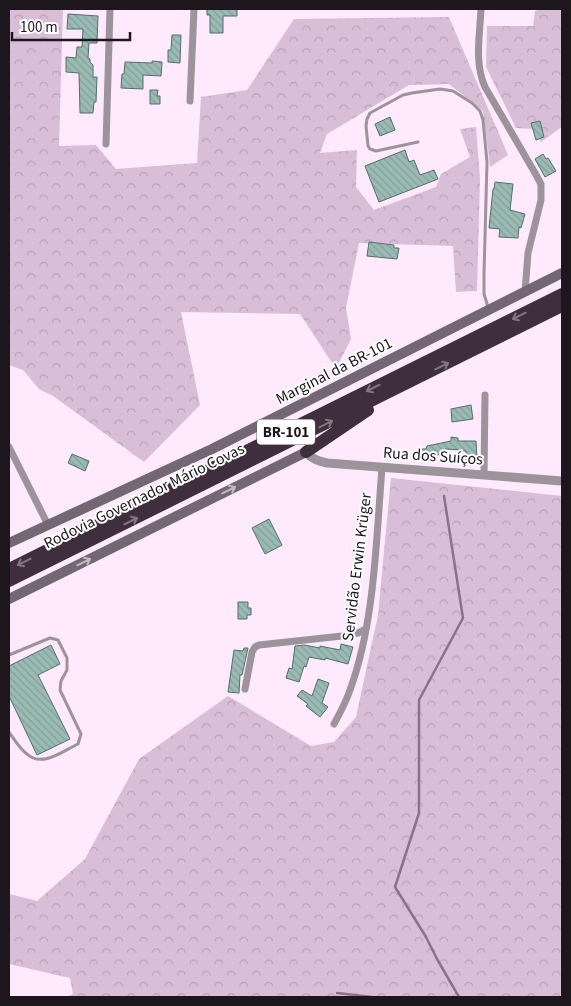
<svg xmlns="http://www.w3.org/2000/svg" width="571" height="1006" viewBox="0 0 571 1006" font-family="'Source Sans 3',sans-serif">
<style>
.forest{fill:url(#forest-crowns)}
.lines{fill:none;stroke-linecap:round;stroke-linejoin:round}
.stream{stroke:#8c708c;stroke-width:2.5}
.building{fill:url(#building-back-hatch);stroke:#526f6a}
.service{stroke:#9c939b;stroke-width:3}
.minor{stroke:#9c939b;stroke-width:7}
.tertiary{stroke:#9c939b;stroke-width:9}
.secondary{stroke:#736773;stroke-width:10}
.motorway{stroke:#3f2f3e;stroke-width:12}
.oneway{stroke:#827781}
.oneway2{stroke:#bfbabf}
.labels{text-anchor:middle;dominant-baseline:central;stroke-width:4;stroke-linejoin:round;paint-order:stroke}
.shield{fill:#fefefe;stroke:#605c60;stroke-width:1}
.shield-label{font-size:15px;font-weight:bold;fill:#1d161d}
.street-label{font-size:16px;fill:#1d161d;stroke:#fefefe}
</style>
<defs>
<pattern id="forest-crowns" width="20" height="18" patternUnits="userSpaceOnUse" patternTransform="scale(1.25)"><rect width="20" height="18" fill="#d8bfd7"/><path d="M2 6a3 3 0 1 1 6 0M12 15a3 3 0 1 1 6 0" fill="none" stroke="#b9a3b8"/></pattern>
<pattern id="building-back-hatch" width="6" height="6" patternUnits="userSpaceOnUse" patternTransform="scale(1.25)"><rect width="6" height="6" fill="#9abab4"/><path d="M-1 5l2 2M0 0l6 6M5-1l2 2" fill="none" stroke="#849f9a"/></pattern>
</defs>
<rect width="100%" height="100%" fill="#fee9fd"/>
<path class="forest" d="M9 9H63L59 146 96 145 116 169 197 163 201 97 247 90 294 19 449 17 508 155 490 167 483 111 449 84 409 85 327 134 320 153 357 150 356 187 374 210 436 187 441 174 470 157 460 129 476 127 480 179 477 291 456 292 453 246 359 243 346 308 351 339 336 369 300 314 181 312 200 405 144 462 53 396 39 389 23 370 9 365Z
M543 9H562V127L541 142 534 129 516 128 486 67 487 26H533L535 11Z
M391 478 562 496V997H66L73 994 70 978 9 964V894L37 901 85 859 139 759 228 696 311 746 334 742 356 717 378 615Z"/>
<g class="lines">
<path class="stream" d="M444 496 463 618 419 700V813L395 887 426 937 437 959 459 997
M337 993 372 997"/>
</g>
<path class="building" d="M207 9H237V16H223V33H210V15H207Z
M68 14 98 16 97 43H89L88 58 90 59V62L93 65V77H97L96 102H94L93 113H80L79 73 66 72V57L76 58 77 47H82L83 29H67Z
M172 35H181L180 63 168 62V50H171Z
M152 61 162 62 161 76 143 75V89L121 88 122 74H124L125 62 152 63Z
M150 90H158L157 96H160V104H150Z
M390 117 395 130 380 136 375 124Z
M540 121 544 137 536 140 531 123Z
M405 150 409 162 414 160 420 175 434 170 438 179 379 202 365 166Z
M543 154 546 159 548 158 556 171 545 177 535 159Z
M495 182 513 184 510 210 525 214 521 228 519 227 518 238 499 237 500 229 489 228 493 189H494Z
M369 242 394 245V248H399L397 259 367 256Z
M471 405 473 419 452 422 451 409Z
M451 437 458 438V441H476L477 460H466V451H462V450L445 449V454L436 455V458L430 460H421V449H426L427 446 451 441Z
M72 454 89 461 85 471 68 463Z
M269 519 282 545 265 554 252 528Z
M238 602H248V608H251V615H247V619H238Z
M341 644 353 647 348 664 325 658V660L309 657 306 667 304 666 299 682 286 678 289 668 292 669 295 646 304 645 320 648V646L340 650Z
M51 645 60 664 38 675 70 739 37 755 9 696V666Z
M244 648H248L242 675H240L239 693 228 692 234 650 243 651Z
M318 679 329 683 322 703 328 707 320 717 306 706 308 704 297 696 302 690 312 696Z"/>
<g class="lines">
<path class="service" d="M418 142 376 151 370 149 368 146 366 126 367 119 370 113 403 95 412 93 440 89 453 91 472 103 480 111 483 120 487 162 484 274V294L488 307
M9 655 50 638 58 640 67 658V670L61 681 60 690 81 734 78 744C63 751 42 768 27 754 20 749 14 739 9 732"/>
<path class="minor" d="M481 9C480 34 474 63 485 87L535 173 541 184V200L528 253 525 292
M190 101 194 9
M106 144 110 9
M9 447 48 525
M484 475 485 395
M245 689 252 652 255 647 259 645 342 636 358 633 366 629
M334 724C340 713 346 702 350 690 375 622 376 540 382 468"/>
<path class="tertiary" d="M306 452C312 459 318 461 327 463L562 481"/>
<path class="secondary" d="M9 543 212 449 562 273
M9 599 306 452"/>
<path class="motorway" d="M306 452 368 410
M9 569 562 294
M9 581 562 306"/>
</g>
<defs><path id="oneway-shaft" d="M-6 0H5M1.5-3L5.5 0L1.5 3" fill="none" stroke-width="1.6" stroke-linecap="round" stroke-linejoin="round" transform="scale(1.25)"/></defs>
<g class="oneway">
<use href="#oneway-shaft" transform="translate(519 316) rotate(154)"/>
<use href="#oneway-shaft" transform="translate(442 366) rotate(-26)"/>
<use href="#oneway-shaft" transform="translate(373 388) rotate(154)"/>
<use href="#oneway-shaft" transform="translate(326 424) rotate(-27)"/>
<use href="#oneway-shaft" transform="translate(131 521) rotate(-26)"/>
<use href="#oneway-shaft" transform="translate(24 562) rotate(154)"/>
</g>
<g class="oneway2">
<use href="#oneway-shaft" transform="translate(229 490) rotate(-26)"/>
<use href="#oneway-shaft" transform="translate(84 562) rotate(-26)"/>
</g>
<g class="labels">
<rect class="shield" x="257" y="419.5" width="58" height="25" rx="4"/>
<g class="shield-label">
<text x="286" y="432">BR-101</text>
</g>
<g class="street-label">
<text transform="translate(334 371) rotate(-27)">Marginal da BR-101</text>
<text transform="translate(433 456) rotate(4)">Rua dos Suíços</text>
<text transform="translate(144 496) rotate(-26)">Rodovia Governador Mário Covas</text>
<text transform="translate(357 567) rotate(-83)">Servidão Erwin Krüger</text>
</g>
</g>
<rect width="571" height="1006" fill="none" stroke="#1d161d" stroke-width="20"/>
<path d="M12 32v8h118v-8" fill="none" stroke="#1d161d" stroke-width="2.5"/>
<text x="20" y="32" font-size="15" fill="#1d161d" stroke="#fefefe" stroke-width="4" paint-order="stroke">100 m</text>
</svg>
